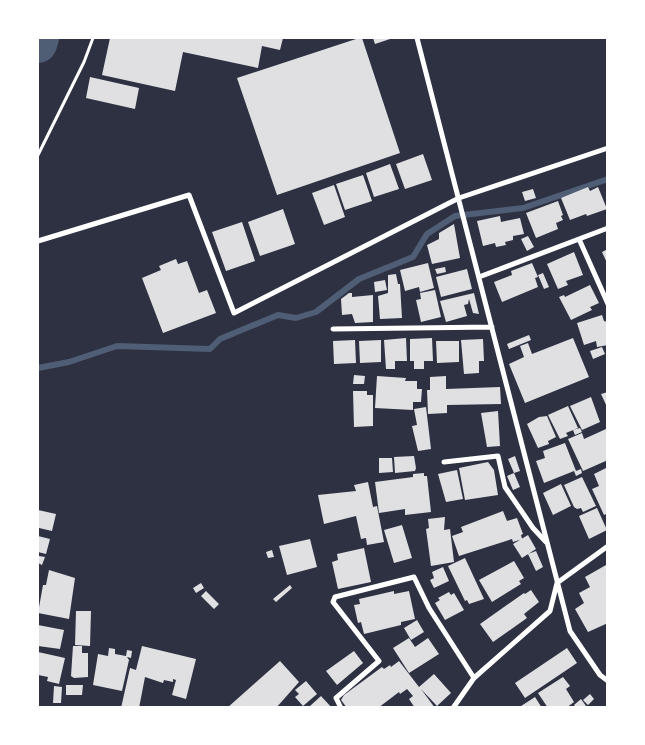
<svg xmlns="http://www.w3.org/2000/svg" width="645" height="745" viewBox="0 0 645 745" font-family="Karla,sans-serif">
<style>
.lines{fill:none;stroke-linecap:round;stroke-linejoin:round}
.stream{stroke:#4f5d75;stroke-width:6}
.river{stroke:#4f5d75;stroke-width:38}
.building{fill:#e0e0e3}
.path{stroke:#fff;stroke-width:3}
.minor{stroke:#fff;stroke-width:5}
</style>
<rect width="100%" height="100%" fill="#2d3142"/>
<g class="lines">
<path class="stream" d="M38 368 69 362 117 346 210 349 220 339 278 315 296 318 316 312 359 279 413 257 427 234 455 216 523 208 608 179"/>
<path class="river" d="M38 44 40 38"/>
</g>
<path class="building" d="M110 38H283L280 50 262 46 258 68 183 52 175 91 102 75Z
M359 38H362L400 153 277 195 237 78Z
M373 38H393L375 44Z
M90 77 139 88 135 109 86 98Z
M423 154 432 180 405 189 396 164Z
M390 164 399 189 374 197 366 173Z
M363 175 372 201 345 210 336 184Z
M334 185 345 217 324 225 312 193Z
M588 187 590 191 598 187 607 209 587 216 586 214 570 220 561 198Z
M533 189 536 198 525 201 522 192Z
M558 201 563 215 561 216 563 220 556 223 558 229 536 238 526 213Z
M283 209 295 244 260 256 248 222Z
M500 216 501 222 520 218 524 234 513 236V240L505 242 506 245 496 247 495 243 483 246 477 221Z
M242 222 255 261 226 271 212 232Z
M454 224 460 258 432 264 427 245 439 239V233Z
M528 236 534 247 527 251 521 239Z
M608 249V265L602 252Z
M574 252 583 275 566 281 568 285 558 289 547 264Z
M176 259 178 264 187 261 199 293 207 290 216 313 163 333 142 278 161 270 159 266Z
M428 263 434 288 420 292 419 287 405 291 400 270Z
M532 263 538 277 535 278 538 287 502 302 494 282 512 275 511 271Z
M445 267 446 272 437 274 435 269Z
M467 269 472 289 441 297 436 277Z
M543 273 549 287 544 289 538 275Z
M396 274 398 284H400L402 318 380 319 378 296 388 293V275Z
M385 280 387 290 375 292 374 282Z
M590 285 599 303 590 307 592 310 571 320 559 297 564 295 565 297Z
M435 290 441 317 421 322 416 300 421 299 420 293Z
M349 293H352V297L373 295V322L355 323 352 314 342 315 341 299Z
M474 293 479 314 473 313 469 299 468 304 464 305 467 316 446 322 440 301Z
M602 315 604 321 608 322V345L597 347 596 341 584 345 577 323Z
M529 335 531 340 509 349 507 344Z
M406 338 407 361H395V369H386L384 340Z
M432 338 433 361H424V369H414V361H410V339Z
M573 338 589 377 525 403 509 364 524 357 520 346 528 343 532 354Z
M483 339 484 361H479V373L464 374 461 340Z
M355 340 356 363 334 364 333 341Z
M381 340V362L360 363 359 341Z
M436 341H459V362L437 363Z
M602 347 605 354 593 359 590 351Z
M354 375 365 376 364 384H353Z
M377 376 406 378 405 381H417V389H422L421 402H413V410L375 408Z
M446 376V389L500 387 501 404 447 405V413L428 414 427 390H430V377Z
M353 391H367V395H373V426L354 427Z
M608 392V409L601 394Z
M591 397 600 422 582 430 570 406Z
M568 406 578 428 566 433 568 436 560 439 548 415Z
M426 407 431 449 418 451 412 426 417 425 414 409Z
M498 411 500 446 487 447 481 413Z
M547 416 556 437 548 441 549 444 538 448 527 424 539 417Z
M580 428 582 432 575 435 573 430Z
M606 429 608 460 583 471 568 439 582 433 584 439Z
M565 443 576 471 581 469 582 473 576 476 574 471 544 483 536 461 545 458 543 451Z
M414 456 416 468 415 471 395 473 394 457Z
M515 456 520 471 514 473 520 487 513 490 507 476 514 473 508 459Z
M379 458H392L393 472 379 473Z
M488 462 494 470 498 495 465 500 459 468Z
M608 467V513L604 515 592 489 599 486 594 474Z
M457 470 463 499 446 502 438 474Z
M424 473V476H427L431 512 405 515V509L379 513 375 482 413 477V474Z
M582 477 596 506 583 512 581 508 577 509 574 507 564 485Z
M368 482 373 507 377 506 384 542 367 545 366 538 361 539 356 516 324 524 318 495 356 491 354 485Z
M561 484 571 506 553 515 543 493Z
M597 508 607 530 589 539 579 516Z
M38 510 56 514 52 531 39 528Z
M503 511 507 521 517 518 523 534 521 535 522 539 513 542 512 539 459 556 452 536 463 532 461 527Z
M445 517 444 530 450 529 454 562 431 566 426 529 429 528 428 519Z
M402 525 412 558 394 563 384 530Z
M528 535 536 549 522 558 513 544Z
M38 536 50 539 46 554 38 552Z
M310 539 317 567 287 575 279 546Z
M364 548 371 582 338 589 332 562 338 560 337 554Z
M272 550 274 557 268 558 266 552Z
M536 551 543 567 536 571 528 554Z
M39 556 45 557 42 565 38 563Z
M465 558 484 599 469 604 467 600 465 601 448 566Z
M514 561 524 578 519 581 521 584 492 602 479 580Z
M606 565 608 623 588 632 575 609 584 603 579 593 590 587 585 577Z
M443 567 449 581 434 588 430 580 434 578 432 572Z
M49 570 75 578 69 619 38 613 43 585H46Z
M201 583 204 588 196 593 193 588Z
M290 585 292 588 276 602 273 599Z
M531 590 539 602 524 614 527 618 493 642 480 624 524 593 525 594Z
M206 591 219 604 214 609 201 596Z
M394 591V594L409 591 415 619 401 622V625L364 634 361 622 358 623 354 605 360 604 359 599Z
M449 592 451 595 454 593 464 610 445 620 435 603 440 600 438 598Z
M76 611H91L90 646 75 645Z
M417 620 424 632 411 640 404 628Z
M38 625 64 630 60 649 38 646Z
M409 638 415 647 428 638 439 654 409 673 393 648Z
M73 646H82V653H88V677L74 678 71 676Z
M142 646 196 659 186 699 172 695 176 680 173 679V682L164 680 163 683 145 677 139 708H121L130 668 136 670Z
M109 648 115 649V654L126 656 127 650 132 651 131 658 127 657 129 660 122 691 93 685 98 654 108 656Z
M567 648 577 663 525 698 515 683Z
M354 651 363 663 337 685 326 671Z
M38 652 65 658 59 684 47 681 48 677 38 675Z
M280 661 299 682 276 708H227Z
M399 661 419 687 434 674 451 693 437 706 421 689 435 708H415L409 699 413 696 407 689 400 694 399 692 378 708H347L341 700 344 695 382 667 384 669 390 665 391 667Z
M563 677 570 686 566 689 574 702 566 708H548L538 693Z
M306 681 317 694 303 706 295 697 299 694 295 690Z
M66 685H83L82 695H66Z
M54 686 62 687 61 703H53Z
M590 694 594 699 588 705 583 700Z
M321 696 332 708H311L310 706Z
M535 697 542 708H518Z
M581 699 586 706 576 708 574 705Z"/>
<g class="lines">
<path class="path" d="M38 155 84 62 93 38"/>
<path class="minor" d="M417 38 570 631 600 675 608 681
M579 239 608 304
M38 241 189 195 234 313 459 198 608 148
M479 277 608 228
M333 329 492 327
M444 462 498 456 505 487 533 528 546 542
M341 708 336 698 379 661 333 602 335 597 414 577 429 608 474 678
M453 708 474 678 550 611 557 583 608 546"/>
</g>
<rect width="645" height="745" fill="none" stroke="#ffffff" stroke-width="78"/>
</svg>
